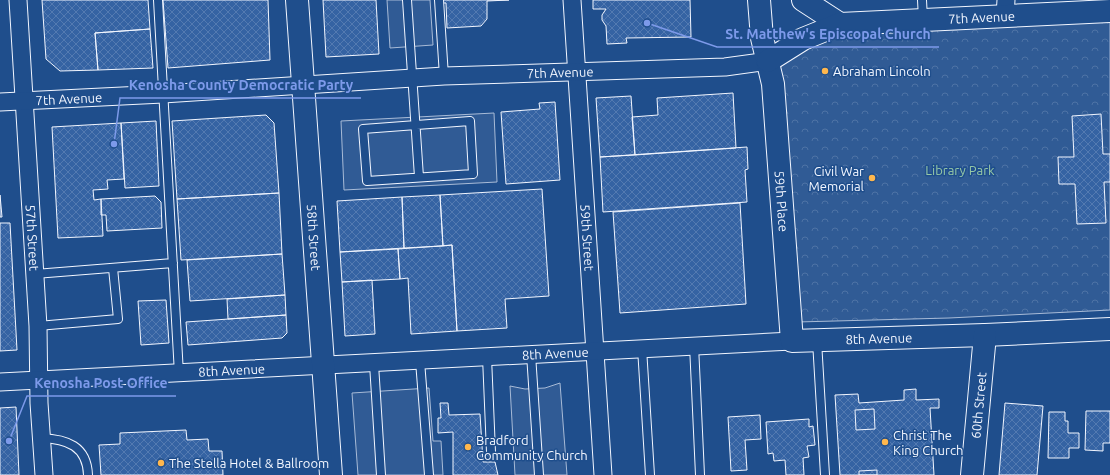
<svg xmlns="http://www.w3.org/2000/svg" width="1110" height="475" viewBox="0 0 1110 475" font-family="Ubuntu,sans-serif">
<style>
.forest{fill:url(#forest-crowns);stroke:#a8bbd7}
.built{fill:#305b95;stroke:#a8bbd7}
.building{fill:url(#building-cross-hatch);stroke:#f2f6ff}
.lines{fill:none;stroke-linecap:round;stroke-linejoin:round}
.lane-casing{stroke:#f2f6ff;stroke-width:10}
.street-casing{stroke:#f2f6ff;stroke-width:19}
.secondary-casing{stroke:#f2f6ff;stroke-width:24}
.lane{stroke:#1f4e8c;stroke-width:8}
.street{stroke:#1f4e8c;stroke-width:17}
.secondary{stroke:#1f4e8c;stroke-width:22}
.poi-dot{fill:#ffb74d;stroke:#1f4e8c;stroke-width:1.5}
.labels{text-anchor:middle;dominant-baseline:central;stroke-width:3;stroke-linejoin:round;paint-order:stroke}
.street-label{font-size:13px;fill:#f2f6ff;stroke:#1f4e8c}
.poi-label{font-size:13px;fill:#f2f6ff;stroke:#1f4e8c;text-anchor:start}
.park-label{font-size:13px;fill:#97c8a6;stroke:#1f4e8c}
.leader{fill:none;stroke:#7d9aea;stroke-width:1.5}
.callout-dot{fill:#7d9aea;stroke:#1f4e8c;stroke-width:1.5}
.callout-label{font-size:14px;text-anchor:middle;font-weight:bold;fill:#7d9aea;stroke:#1f4e8c;stroke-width:3;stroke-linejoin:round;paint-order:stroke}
</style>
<defs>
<pattern id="forest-crowns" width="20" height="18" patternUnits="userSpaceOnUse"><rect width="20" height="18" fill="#305b95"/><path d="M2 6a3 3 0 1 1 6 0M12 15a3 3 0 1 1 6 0" fill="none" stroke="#4e73a5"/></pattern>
<pattern id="building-cross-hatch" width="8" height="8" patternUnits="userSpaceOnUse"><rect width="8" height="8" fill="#3563a3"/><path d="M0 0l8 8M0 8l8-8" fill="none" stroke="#537ab1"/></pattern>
</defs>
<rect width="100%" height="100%" fill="#1f4e8c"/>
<path class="forest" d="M1110 15V310L949 318 797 322 777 65 846 29Z"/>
<path class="built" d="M387 0H430L433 45 390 48Z
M494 113 497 182 344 190 341 121Z
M560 383 567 475H515L510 386 525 389 545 388Z
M429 388 433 441H441L443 475H358L352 393Z"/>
<path class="building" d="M42 0H148L150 29 95 33 98 70 60 71 46 59Z
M163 0H268L270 60 168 68Z
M323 0H376L379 54 326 57Z
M440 0H509L487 1V19L481 26 447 28 446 3H440Z
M593 0H690L691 37 626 38 627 43 607 44 606 26 602 20V15L606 9H593Z
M150 29 153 68 98 70 95 33Z
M733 93 736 148 635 155 632 117 658 115 657 98Z
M631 96 635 155 600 157 596 98Z
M555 102 560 180 506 184 501 112 540 109 539 103Z
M1101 114 1103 154H1110V182H1104L1106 223 1077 224 1075 184H1059L1058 157H1074L1072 116Z
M266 115 274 123 279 193 177 199 172 121Z
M156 121 159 186 125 188 121 123Z
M121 123 124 179 107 180 108 189 93 190 94 200 101 199 103 236 58 238 52 127Z
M747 147 748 169 745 170 747 202 603 212 600 157Z
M542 189 549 296 505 299 507 328 457 331 452 245 443 246 440 195Z
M279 193 282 254 181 260 177 199Z
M0 195 2 217H0Z
M440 195 443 246 404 248 402 197Z
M155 196 161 202 162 228 107 231 106 215H101V199Z
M402 197 404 248 340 252 337 201Z
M740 203 746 304 620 313 613 212Z
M0 223H10L17 350 0 351Z
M452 245 457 331 411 334 408 278 400 279 398 249Z
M398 249 400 279 342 282 340 252Z
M282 254 285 295 190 301 187 260Z
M372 280 375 334 345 336 342 282Z
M285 295 286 315 228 319 227 299Z
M166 300 169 343 141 345 138 301Z
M286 315 287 333 282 338 188 345 186 322Z
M916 389V400L939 399V408H930L934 475H840L835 395 858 394 859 403 904 400V390Z
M440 403H448L449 415 480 414 483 462H495L498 475H453V432L438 433V418H441Z
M1005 403 1043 406 1037 475H999Z
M16 407 19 475H0V408Z
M874 409 875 429 856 430 855 410Z
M1086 411H1110V443H1103V451L1085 450Z
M1049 412H1065V421H1068V433H1079V448H1069V458H1048Z
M760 415 761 439 745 440 747 470 731 471 728 417Z
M809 419V427L813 426 815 445 807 446 809 457 803 458 804 475H786L785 460 774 461 773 453 768 454 766 422Z
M186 430 187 440 208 439 209 451H222L223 475H101L99 445 120 444V433Z
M877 470V475H859V471Z"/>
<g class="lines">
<g class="lane-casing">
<path id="lane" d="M158 0 179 374
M407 0 419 177
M439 0 444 76
M922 0 923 19
M470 121 473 174 367 181 363 129Z
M35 274 173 263
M38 326 118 319 113 268
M817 341 825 475
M694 345 700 475
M642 348 650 475
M531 354 539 475
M487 357 491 452
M420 361 429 475
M374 364 381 475
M41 438C67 439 87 446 88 475"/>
</g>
<g class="street-casing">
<g id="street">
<path id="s1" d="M18 0 38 326 39 403 44 475"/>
<path id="s2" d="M572 0 603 475"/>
<path d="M1005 16 1006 0"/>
<path id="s3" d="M0 102 163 94 444 76 725 67 768 61"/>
<path id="s4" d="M0 382 792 341"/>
</g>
</g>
<g class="secondary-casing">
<g id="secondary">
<path id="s5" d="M297 0 331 475"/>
<path id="s6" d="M759 0 762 38 773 84 792 341 985 335 1110 329"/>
<path d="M803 0 840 24"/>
<path id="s7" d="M768 61 803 39 840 24 1110 11"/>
<path id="s8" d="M972 475 985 335"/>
</g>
</g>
<use href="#lane" class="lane"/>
<use href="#street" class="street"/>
<use href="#secondary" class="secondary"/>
</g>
<g class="poi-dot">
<circle cx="825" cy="71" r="4"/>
<circle cx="872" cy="178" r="4"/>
<circle cx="885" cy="442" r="4"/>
<circle cx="468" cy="447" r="4"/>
<circle cx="161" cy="463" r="4"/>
</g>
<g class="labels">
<g class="street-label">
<text stroke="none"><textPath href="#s7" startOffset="223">7th Avenue</textPath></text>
<text stroke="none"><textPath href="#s3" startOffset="561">7th Avenue</textPath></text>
<text stroke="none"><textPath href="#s3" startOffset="69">7th Avenue</textPath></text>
<text stroke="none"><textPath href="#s6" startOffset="203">59th Place</textPath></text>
<text stroke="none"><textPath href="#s1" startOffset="238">57th Street</textPath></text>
<text stroke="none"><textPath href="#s2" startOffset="238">59th Street</textPath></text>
<text stroke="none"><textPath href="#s5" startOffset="238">58th Street</textPath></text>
<text stroke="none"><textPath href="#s6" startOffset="430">8th Avenue</textPath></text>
<text stroke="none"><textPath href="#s4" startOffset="556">8th Avenue</textPath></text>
<text stroke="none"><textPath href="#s4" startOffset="232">8th Avenue</textPath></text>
<text stroke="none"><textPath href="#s8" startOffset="70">60th Street</textPath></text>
</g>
<g class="poi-label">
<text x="833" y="71">Abraham Lincoln</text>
<text x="864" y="171" text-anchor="end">Civil War<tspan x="864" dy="15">Memorial</tspan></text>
<text x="893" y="435">Christ The<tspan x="893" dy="15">King Church</tspan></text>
<text x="476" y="440">Bradford<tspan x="476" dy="15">Community Church</tspan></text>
<text x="169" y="463">The Stella Hotel &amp; Ballroom</text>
</g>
<g class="park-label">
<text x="960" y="170">Library Park</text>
</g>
</g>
<path class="leader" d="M647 23L717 47H939M114 144L120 98H361M9 441L27 396H176"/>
<g class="callout-dot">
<circle cx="647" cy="23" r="4"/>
<circle cx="114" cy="144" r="4"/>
<circle cx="9" cy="441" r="4"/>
</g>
<g class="callout-label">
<text x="828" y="39">St. Matthew's Episcopal Church</text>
<text x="241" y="90">Kenosha County Democratic Party</text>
<text x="101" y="388">Kenosha Post Office</text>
</g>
</svg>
